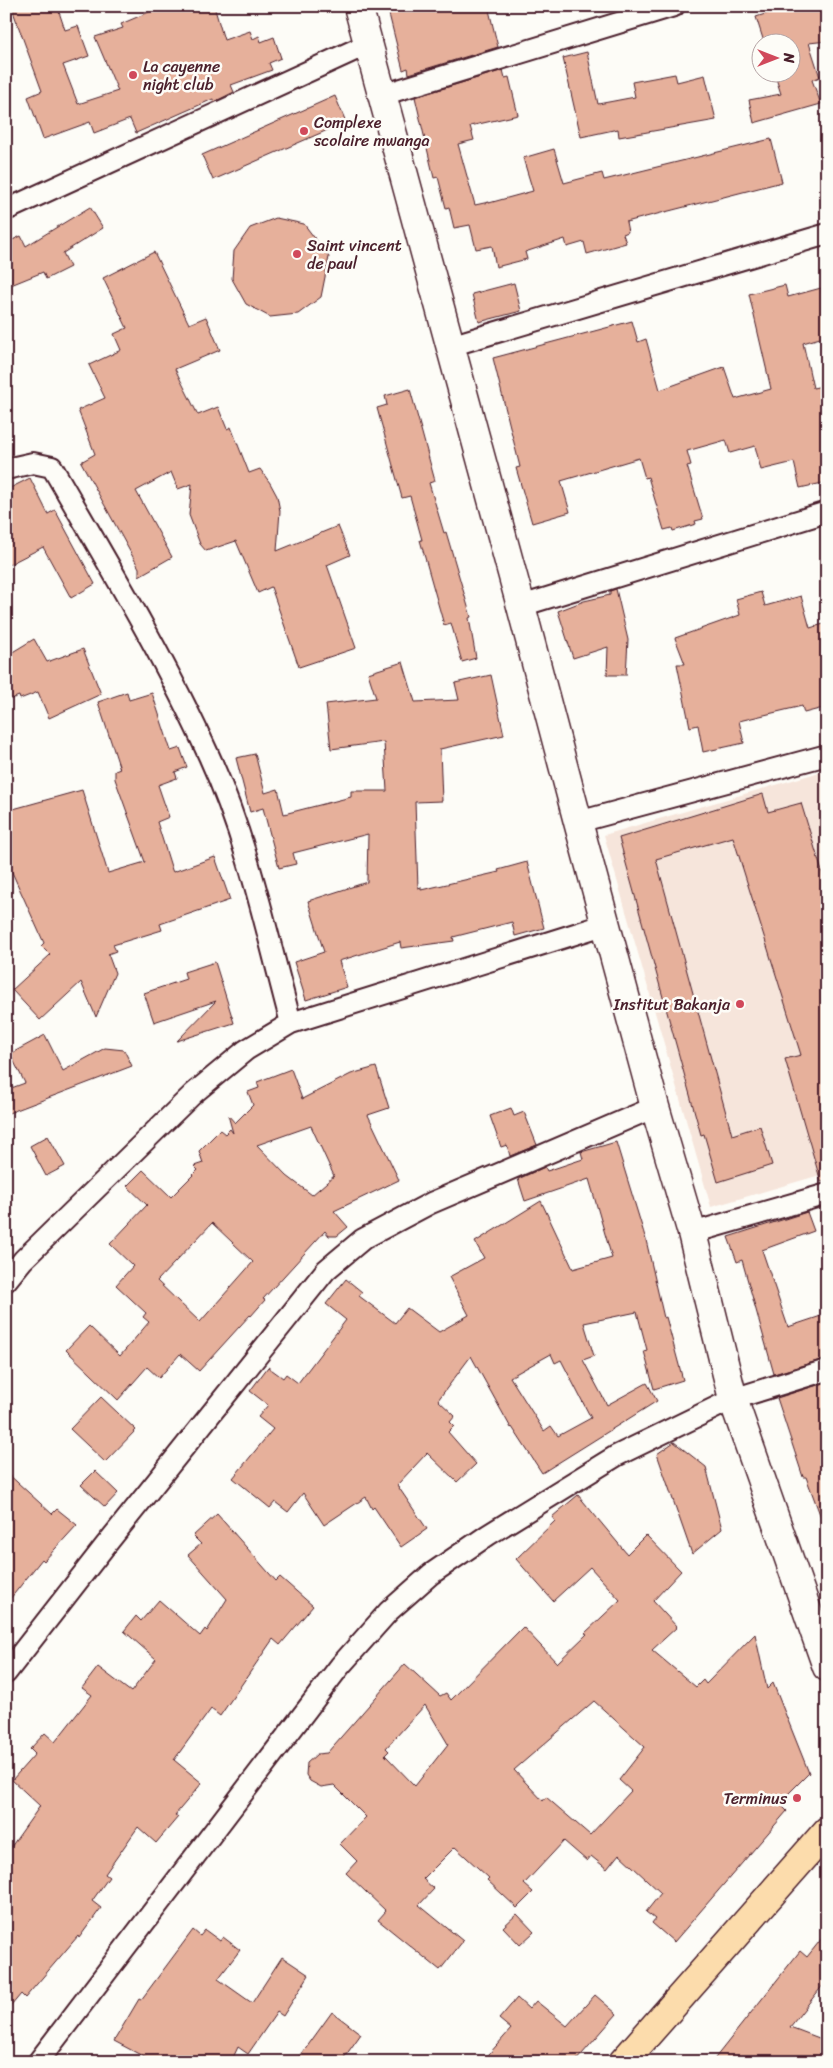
<svg xmlns="http://www.w3.org/2000/svg" width="833" height="2068" viewBox="0 0 833 2068" font-family="Sriracha,sans-serif">
<style>
.built{fill:#f6e5db}
.building{fill:#e6b09b;stroke:#4a1f2b;fill-rule:evenodd}
.lines{fill:none;stroke-linecap:round;stroke-linejoin:round}
.street-casing{stroke:#4a1f2b;stroke-width:24}
.secondary-casing{stroke:#4a1f2b;stroke-width:31}
.highway-casing{stroke:#4a1f2b;stroke-width:31}
.street{stroke:#fdfcf7;stroke-width:20}
.secondary{stroke:#fdfcf7;stroke-width:28}
.highway{stroke:#fcdcac;stroke-width:28}
.poi-dot{fill:#d1495b;stroke:#fdfcf7;stroke-width:2}
.labels{text-anchor:middle;dominant-baseline:central;stroke-width:5;stroke-linejoin:round;paint-order:stroke}
.poi-label{font-size:16px;fill:#4a1f2b;stroke:#fdfcf7;text-anchor:start}
</style>
<rect width="100%" height="100%" fill="#fdfcf7"/>
<filter id="ink" filterUnits="userSpaceOnUse"><feTurbulence type="fractalNoise" baseFrequency=".02" numOctaves="2"/><feDisplacementMap in="SourceGraphic" scale="10" xChannelSelector="R" yChannelSelector="G"/><feConvolveMatrix kernelMatrix="1 2 1 2 8 2 1 2 1" color-interpolation-filters="sRGB"/></filter>
<g filter="url(#ink)">
<path class="built" d="M827 770V1173L711 1207 604 835Z"/>
<path class="building" d="M11 6H57L65 30 78 26 89 56 63 65 78 104 118 91 95 37 123 28 121 24 163 6H214L224 40 250 31 253 39 259 36 261 42 274 37 281 58 269 63 272 70 231 85 234 92 214 102 213 99 136 133 130 119 94 133 90 122 43 139 28 97 42 91Z
M387 6H488L498 47 409 74 408 68 403 70Z
M790 6H827V41L809 43 820 77 812 80 821 104 754 123 749 100 781 94 774 72H790V42H764L756 17Z
M587 52 598 104 635 97 632 82 675 74 677 82 705 75 716 120 619 137 618 129 581 137 563 58Z
M503 70 505 78 509 77 518 115 470 126 474 140 458 144 475 205 489 202V203L533 191 523 158 554 149 564 183 602 173 604 180 771 139 782 182 626 222 628 232 623 234 626 243 587 254 584 242 567 247 565 239 525 252 527 259 496 267 492 246 476 249 470 225 454 228 449 207 446 208 438 177 434 178 415 97Z
M335 96 346 122 213 180 202 155Z
M90 207 103 228 63 253 70 267 46 279 43 272 6 287V243L21 236 26 246Z
M276 218 304 224 329 257 321 297 298 314 270 317 246 304 232 279 234 251 250 228Z
M154 252 189 324 206 317 220 350 175 369 198 415 218 407 227 429 231 427 249 473 260 469 270 483 277 496 280 511 277 551 338 526 350 555 327 565 356 648 299 667 271 587 258 593 236 541 206 551 200 544 189 515 192 484 178 489 171 472 136 491 172 557 139 576V568L81 462 95 454 78 410 105 398 89 365 121 350 114 334 127 328 103 278Z
M514 283 521 311 479 322 472 294Z
M785 285 788 297 821 288 822 294 827 293V336L803 343 813 388 827 385V482L800 488 794 462 761 470 755 446 730 453 726 440 687 451 691 465 687 466 703 519 695 521 696 524 673 531 672 528 664 530 648 477 645 478 639 458 561 481 570 512 532 523 516 468 520 467 493 358 632 321 638 342 646 339 660 390 724 367 735 399 771 389 749 294Z
M410 389 435 481 429 483 444 533 446 532 471 617 469 618 476 658 462 662 451 623 444 625 420 540H422L410 496 402 498 377 408 387 405 385 396Z
M30 478 48 514 55 510 95 584 71 598 43 547 6 566V490Z
M616 589 628 640 626 675H607L608 647 573 658 558 611 584 601 610 595V591Z
M761 592 765 606 801 596 810 628 827 623V707L804 713 802 706 739 721 744 743 703 752 698 725 690 727 677 664H685L675 638 740 615 736 599Z
M34 639 47 662 83 649 101 694 49 718 38 692 20 699 19 696 6 701V656Z
M403 662 415 702 459 700 455 683 491 675 504 735 440 749 442 801 415 802 418 888 421 887V890L499 872 498 870 527 862 544 928 515 936 512 922 453 937 454 941 401 948 400 942 339 961 347 987 306 1000 294 962 324 952 308 901 367 882 368 834 293 853 296 864 279 868 263 808 250 812 236 758 255 754 265 793 278 789 284 814 351 797V791H387L384 742 331 749 326 704 376 698 368 673Z
M127 692 129 700 152 693 171 751 180 748 187 767 175 772 177 778 158 785 169 817 157 822 172 870 173 872 215 857 230 900 160 924 162 930 113 945 116 951 108 954 115 973 96 1017 81 982 40 1020 12 990 50 955 41 946 44 943 6 859V811L82 790 108 873 145 862 115 779V771L120 769 98 702Z
M763 794 768 812 801 803 827 888V1181L821 1182 785 1059 801 1055 733 837 656 859 732 1135 760 1126 772 1165 718 1182 704 1134 701 1135 619 838Z
M215 962 234 1023 177 1041 216 1001 154 1022 144 993 186 979 184 972Z
M45 1035 63 1071 105 1048 124 1050 132 1066 6 1114V1090L25 1083 10 1054Z
M376 1067 389 1108 368 1115 399 1180 334 1211 348 1227 337 1236H329L325 1231 263 1299 265 1300 251 1316 250 1315 199 1371 180 1354 159 1378 147 1367 118 1400 66 1350 89 1326 120 1356 149 1322 143 1317 146 1313 116 1285 133 1266 110 1244 147 1205 127 1186 143 1170 171 1197 198 1170 194 1166 203 1163 199 1151 220 1130 225 1134 230 1129 233 1133 228 1115 235 1123 253 1105 248 1092 259 1088 257 1082 291 1069 302 1099 351 1074ZM311 1126 334 1176 312 1195 287 1176 257 1145ZM212 1223 253 1262 200 1322 157 1281Z
M511 1108 514 1116 524 1112 537 1145 510 1156 507 1145 501 1147 490 1116Z
M48 1136 65 1166 46 1176 30 1146Z
M616 1142 646 1240 664 1318 666 1317 683 1380 654 1389 644 1351 647 1350 637 1312 584 1323 594 1356 583 1360 607 1405 647 1383 657 1401 542 1473 512 1427 511 1428 471 1356 438 1400 455 1416 450 1422 454 1426 448 1432 476 1464 457 1482 427 1453 397 1485 427 1529 401 1547 374 1507 372 1509 366 1497 324 1525 303 1493 288 1512 275 1502 270 1508 233 1478 273 1429 258 1417 268 1405 250 1391 268 1367 283 1378 286 1374 298 1383 346 1320 326 1304 346 1279 362 1292 359 1296 395 1323 407 1308 439 1332 469 1315 449 1277 484 1258 475 1242 541 1201 573 1269 612 1258 589 1179 525 1201 518 1179 545 1167 547 1171 583 1159 581 1152ZM551 1354 555 1363 561 1360 591 1418 558 1436 551 1426 544 1431 510 1377Z
M807 1212 814 1231 762 1250 788 1327 827 1314V1358L774 1374 742 1260 737 1262 728 1237Z
M827 1382V1528H825L806 1477H803L777 1398Z
M101 1397 136 1430 105 1462 70 1429Z
M674 1442 706 1467 722 1529 692 1554 657 1454Z
M95 1471 118 1493 105 1507 81 1485Z
M6 1472 52 1514 57 1509 77 1525 44 1561 42 1559 6 1604Z
M578 1495 627 1554 646 1535 681 1571 653 1601 677 1627 652 1650 696 1687 703 1680 706 1684 755 1634 767 1689 773 1683 809 1773 786 1796 789 1798 782 1806 787 1811 674 1942 652 1923 655 1919 646 1912 661 1893 619 1854 607 1869 591 1856 587 1861 564 1841 524 1884 533 1892 517 1908 487 1880 489 1878 455 1847 423 1879 434 1889 419 1905 463 1941 440 1970 378 1920 386 1911 346 1873 357 1861 340 1844 366 1817 334 1785 321 1787 310 1781 306 1775 307 1763 317 1754 327 1753 405 1664 440 1696 446 1693 451 1700 523 1627 557 1663 587 1634 585 1633 620 1600 590 1567 553 1601 516 1559 555 1521 552 1517ZM594 1701 645 1747 619 1780 631 1791 590 1835 546 1797 543 1801 514 1770ZM425 1705 448 1744 415 1786 385 1755 389 1751 386 1748Z
M217 1514 276 1581 280 1577 313 1606 280 1645 273 1639 220 1716 211 1709 174 1760 202 1783 175 1815 178 1817 156 1843 138 1827 105 1874 109 1877 92 1901 101 1908 79 1938 78 1936 25 1998 21 1994 6 2012V1854L40 1806 12 1780 35 1754 30 1749 45 1733 55 1742 92 1695 82 1688 98 1667 131 1692 156 1659 124 1631 136 1616 141 1621 159 1600 200 1636 205 1629 207 1631 227 1599 188 1555 201 1544 193 1536Z
M517 1914 534 1932 520 1945 503 1927Z
M193 1930 200 1936 205 1930 220 1941 223 1937 240 1950 218 1979 252 2003 282 1957 309 1975 283 2016 277 2012 248 2054 238 2047 231 2062H154L114 2041 139 1999 141 2000Z
M827 1932V1980L790 2027 827 2041V2062H712L800 1951 807 1957Z
M595 1995 617 2014 575 2062H482L511 2029 499 2019 517 1998 529 2009 536 2001 567 2026Z
M332 2012 361 2034 341 2062H296Z"/>
<g class="lines">
<g class="street-casing">
<path id="street" d="M382 95 674 6
M6 210 368 44
M450 346 827 234
M6 469 33 463 52 467C107 562 164 656 209 756 248 841 267 934 291 1023
M521 606 827 512
M578 822 827 755
M692 1233 827 1194
M6 1281 23 1260 194 1093 246 1050 291 1023 607 924
M6 1673 105 1546 326 1270 363 1239 431 1203 655 1107
M38 2062 340 1666 389 1611 431 1574 488 1535 616 1456 733 1399 827 1370"/>
</g>
<g class="secondary-casing">
<path id="secondary" d="M358 6 521 606 578 822 655 1107 692 1233 733 1399 827 1667"/>
</g>
<g class="highway-casing">
<path id="highway" d="M623 2062 827 1831"/>
</g>
<use href="#street" class="street"/>
<use href="#secondary" class="secondary"/>
<use href="#highway" class="highway"/>
</g>
</g>
<g class="poi-dot">
<circle cx="133" cy="75" r="5"/>
<circle cx="304" cy="131" r="5"/>
<circle cx="297" cy="254" r="5"/>
<circle cx="740" cy="1004" r="5"/>
<circle cx="797" cy="1798" r="5"/>
</g>
<g class="labels">
<g class="poi-label">
<text x="143" y="66">La cayenne<tspan x="143" dy="18">night club</tspan></text>
<text x="314" y="122">Complexe<tspan x="314" dy="18">scolaire mwanga</tspan></text>
<text x="307" y="245">Saint vincent<tspan x="307" dy="18">de paul</tspan></text>
<text x="730" y="1004" text-anchor="end">Institut Bakanja</text>
<text x="787" y="1798" text-anchor="end">Terminus</text>
</g>
</g>
<rect width="833" height="2068" fill="none" stroke="#fdfcf7" stroke-width="25"/>
<rect x="12" y="12" width="808" height="2043" fill="none" stroke="#4a1f2b" stroke-width="2" filter="url(#ink)"/>
<g transform="translate(776 58) rotate(90)"><circle r="24" fill="#fdfcf7" stroke="#b5a4a5"/>
<path d="M0-4L9 19L0 12L-9 19Z" fill="#d1495b"/>
<text y="-8" font-size="14" font-weight="bold" text-anchor="middle" fill="#4a1f2b">N</text>
</g>
</svg>
